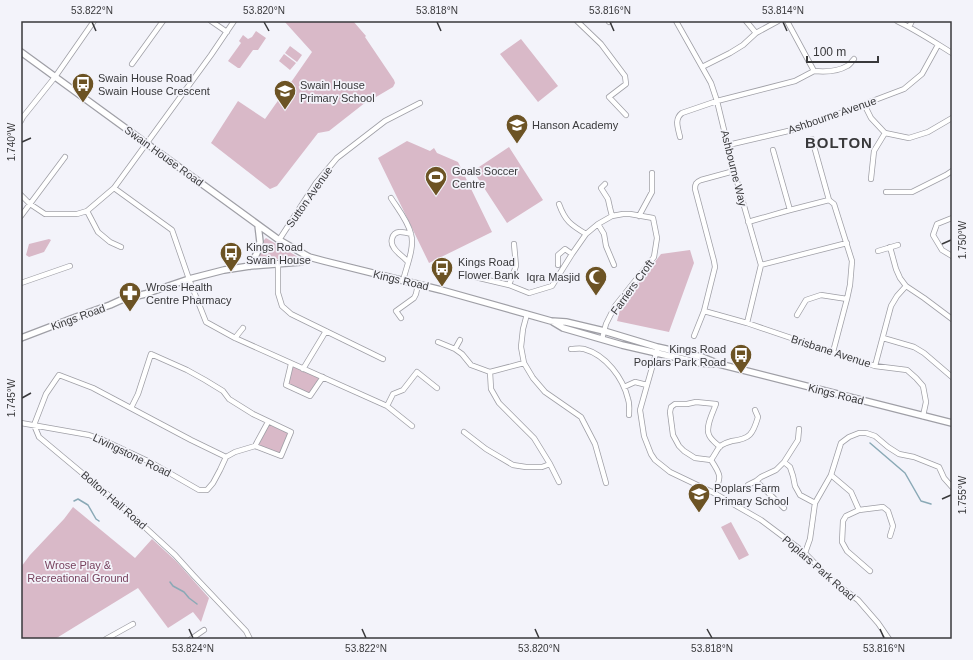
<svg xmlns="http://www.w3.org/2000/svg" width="973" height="660" viewBox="0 0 973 660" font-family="Helvetica,sans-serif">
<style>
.green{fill:#d9b9c8}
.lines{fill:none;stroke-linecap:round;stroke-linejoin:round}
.stream{stroke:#8aa9b6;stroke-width:1.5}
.minor-casing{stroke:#9f9fa6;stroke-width:6}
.tertiary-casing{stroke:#9f9fa6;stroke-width:8}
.minor{stroke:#fff;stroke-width:4.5}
.tertiary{stroke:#fff;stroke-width:5.5}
.ticks{fill:none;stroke:#39393b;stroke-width:1.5}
.labels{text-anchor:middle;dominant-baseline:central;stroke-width:3.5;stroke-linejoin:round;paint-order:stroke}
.poi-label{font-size:11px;fill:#39393b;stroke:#f3f3fa;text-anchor:start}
.street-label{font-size:11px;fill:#39393b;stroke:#f3f3fa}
.park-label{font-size:11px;fill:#78425e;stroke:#f3f3fa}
.district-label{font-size:15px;font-weight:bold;letter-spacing:1px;fill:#39393b;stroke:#f3f3fa}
.neatline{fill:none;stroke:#39393b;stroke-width:1.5}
.ticks-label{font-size:10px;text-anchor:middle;fill:#39393b}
</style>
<rect width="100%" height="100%" fill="#f3f3fa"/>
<path class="green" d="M284 21H353L366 36 365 37 394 80 395 83 393 87 376 97 366 102 329 131 318 133 277 186 270 189 211 143 238 101 265 119 294 78 312 52Z
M256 31 266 38 258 50H253L240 68H238L228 61 241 43 239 41 243 35 248 39 252 37Z
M521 39 558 86 538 102 500 54Z
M290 46 302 55 297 62 285 53Z
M284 54 296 63 290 70 279 61Z
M407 141 430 151 434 148 437 153 458 162 492 232 429 263 378 158Z
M509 147 543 200 507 223 473 171Z
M266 238 298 257V258L261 260 258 258 262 249 263 241Z
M49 239 51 240 44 252 29 257 26 255 29 244Z
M690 250 694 263 669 332 617 321 621 306 661 254Z
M293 366 320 378 310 394 288 384Z
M268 424 289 433 279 454 258 446Z
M73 507 135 558 152 539 176 561 209 598 201 622 193 612 168 628 138 588 55 639H21V567L30 555 64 519Z
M731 522 749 555 739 560 721 527Z"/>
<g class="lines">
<path class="stream" d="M870 443 905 473 921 501 931 504
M74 501 78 499 88 505 96 519 99 521
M170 582 173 586 184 592 189 598 197 604"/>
<g class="minor-casing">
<path id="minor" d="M211 21 227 32
M577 21 601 44 625 76 626 84 609 97 626 115
M676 21 711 83 717 101 734 171 761 265 747 323
M746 21 756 33
M897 21C916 30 934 42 952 53
M609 22 610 21
M909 27 912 21
M132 64 163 21
M702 67 730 53 743 45 756 33 778 21
M814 71C825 72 837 72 847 66 850 65 852 61 854 59
M864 104 871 118 885 133 909 138 928 132 952 118
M21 121 23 117 55 77 94 21
M680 137C678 128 674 119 682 113L717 101 795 81 814 71 787 21
M812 139 829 200
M728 145 801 128 904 89 922 74 938 45
M773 150 790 210
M871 179 874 151 885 133
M605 184 601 188 608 199 610 208 612 216
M114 188 172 230 189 279 206 322 235 338 387 406 412 426
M886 192H912L946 175 952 171
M21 195 30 204 45 214H77L87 211 114 188 211 55 234 21
M391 198C398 209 408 221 411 234 415 248 406 267 403 281
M829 200 834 204 852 261 850 285 847 299 833 352
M559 204C565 221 571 225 586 234
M87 211 98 232 110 242 121 247
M21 216 65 157
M639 216 652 192V173
M952 218 937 224 933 235 942 250 952 256
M748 222 790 210 829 200
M598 224 604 234 606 246 614 265
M279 240 316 183 337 158 385 121 420 103
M890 247 896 269 900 278 906 286 924 298 952 319
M878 251 898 245
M408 262C404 257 397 253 394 248 392 245 391 242 392 239 394 229 404 232 411 234
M278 263V293L282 306 291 314 383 359
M558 265V255L565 249 572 254
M761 265 847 243
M475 277 509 285 529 293 552 286 572 254 586 234 598 224 612 216 623 214H630L653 218 657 238 654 257 615 306 606 324 602 339
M21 283 70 266
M509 285 516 266 514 244
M704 311 747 323 856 360 875 366 907 370 916 378 923 386 926 402 923 416
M527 314 523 329 521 347 524 363 533 378 545 392 581 417 595 444 606 483
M797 315 806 300 821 295 847 299
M401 318 396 311 414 298 416 294 418 284
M694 336 704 311 715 267 714 261 695 189C695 184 696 182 701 180L734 171
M235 338 243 328
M883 338 914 347 924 353 952 377
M438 342 455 349 462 354 471 365 490 372 524 363
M455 349 460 340
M571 349C575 349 580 348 584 349 606 355 623 378 628 399 630 404 629 410 629 415
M657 350 640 410 644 436 651 454 655 460 670 472 714 493 761 520 805 553 831 580 858 600 878 623 889 639
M291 364 286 385 310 396 323 377
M875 366 891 306 897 296 906 286
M303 369 326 331
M490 372 491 389 499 403 534 438 550 464 559 482
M624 387 635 382 647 385
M387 406 393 394 403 390 417 372 437 388
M131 408 138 394 151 354 187 370 205 380 223 391 229 399 253 414 291 432 281 456 255 446
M21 423 89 435 103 440 152 463 199 490H207L213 483 220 470 226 457 235 452 255 446 268 422
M464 432 486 449 513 465 526 467H542L550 464
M226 457 191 440 93 388 59 375 46 394 34 425 39 437 124 508 175 555 194 576 246 631 250 639
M711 460 695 458 684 451 679 446 673 435 670 412 671 407 675 404H687L696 402 716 404C713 412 705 427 709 435 711 440 716 443 720 447
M784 462 790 467 793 476 795 486 800 495 815 503
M831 475 851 492 859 510 883 507 888 511 893 526 890 536
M756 481 784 508
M748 485 756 481 761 477 776 470 784 462 798 440 799 429
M714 493C722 477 721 475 711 460 714 456 717 450 720 446 723 444 728 442 732 441 750 439 753 434 758 417L755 410
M859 510 846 516 843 521 842 542 847 551 870 571
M805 553 810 539 815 503 831 475 841 443 849 437 859 433H866L875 436 888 447 899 454 914 457 939 467 944 478 952 487
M106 639 133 624
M191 639 204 630"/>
</g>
<g class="tertiary-casing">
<path id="tertiary" d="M21 52 279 240 309 257 324 261 441 290 551 321 566 322 604 331 657 347 702 357 719 364 952 423
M250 266 257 253 260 242 258 225
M553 322 563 328 622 345 700 363 713 364
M21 338 76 317 110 305 121 300 145 294 189 279 224 270 250 266 301 262 309 257"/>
</g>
<use href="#minor" class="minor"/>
<use href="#tertiary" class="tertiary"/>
</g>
<path class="ticks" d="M92 22 96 31M264 22 269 31M437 22 441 31M610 22 614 31M783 22 787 31M22 142 31 138M942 244 951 240M22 398 31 393M942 499 951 495M189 629 193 638M362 629 366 638M535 629 539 638M707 629 712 638M880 629 884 638"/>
<defs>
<g id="bus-pin" transform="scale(1.15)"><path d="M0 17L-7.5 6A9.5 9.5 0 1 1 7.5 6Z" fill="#6c5324" stroke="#f3f3fa"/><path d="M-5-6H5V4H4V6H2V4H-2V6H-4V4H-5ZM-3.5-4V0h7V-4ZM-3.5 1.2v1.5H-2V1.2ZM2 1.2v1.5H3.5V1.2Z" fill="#fff"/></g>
<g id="school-pin" transform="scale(1.15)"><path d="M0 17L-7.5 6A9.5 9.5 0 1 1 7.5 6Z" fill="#6c5324" stroke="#f3f3fa"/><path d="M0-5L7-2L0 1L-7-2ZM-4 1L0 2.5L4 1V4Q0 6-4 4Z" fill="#fff"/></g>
<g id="stadium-pin" transform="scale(1.15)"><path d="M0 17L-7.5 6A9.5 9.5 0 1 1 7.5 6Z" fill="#6c5324" stroke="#f3f3fa"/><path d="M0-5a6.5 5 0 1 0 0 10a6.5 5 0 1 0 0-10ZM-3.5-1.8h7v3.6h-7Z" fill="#fff"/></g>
<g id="mosque-pin" transform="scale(1.15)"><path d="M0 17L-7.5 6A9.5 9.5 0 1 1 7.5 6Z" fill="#6c5324" stroke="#f3f3fa"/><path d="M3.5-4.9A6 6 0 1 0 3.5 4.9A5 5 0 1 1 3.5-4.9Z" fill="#fff"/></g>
<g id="pharmacy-pin" transform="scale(1.15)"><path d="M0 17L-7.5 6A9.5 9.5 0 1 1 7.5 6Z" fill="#6c5324" stroke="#f3f3fa"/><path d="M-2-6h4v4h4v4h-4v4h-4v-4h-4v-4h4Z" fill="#fff"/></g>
</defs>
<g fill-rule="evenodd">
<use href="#bus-pin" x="83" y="84"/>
<use href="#school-pin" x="285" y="91"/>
<use href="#school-pin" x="517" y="125"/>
<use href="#stadium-pin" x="436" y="177"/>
<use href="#bus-pin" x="231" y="253"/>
<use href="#bus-pin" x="442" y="268"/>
<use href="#mosque-pin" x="596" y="277"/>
<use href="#pharmacy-pin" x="130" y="293"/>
<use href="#bus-pin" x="741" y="355"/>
<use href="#school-pin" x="699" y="494"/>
</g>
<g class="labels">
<g class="poi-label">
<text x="98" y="78">Swain House Road<tspan x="98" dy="13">Swain House Crescent</tspan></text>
<text x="300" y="85">Swain House<tspan x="300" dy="13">Primary School</tspan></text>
<text x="532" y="125">Hanson Academy</text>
<text x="452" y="171">Goals Soccer<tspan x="452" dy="13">Centre</tspan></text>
<text x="246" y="247">Kings Road<tspan x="246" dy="13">Swain House</tspan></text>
<text x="458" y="262">Kings Road<tspan x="458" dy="13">Flower Bank</tspan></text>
<text x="580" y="277" text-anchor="end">Iqra Masjid</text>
<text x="146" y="287">Wrose Health<tspan x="146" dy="13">Centre Pharmacy</tspan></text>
<text x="726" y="349" text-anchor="end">Kings Road<tspan x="726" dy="13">Poplars Park Road</tspan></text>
<text x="714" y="488">Poplars Farm<tspan x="714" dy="13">Primary School</tspan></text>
</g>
<g class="street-label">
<text transform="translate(832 115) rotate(-19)">Ashbourne Avenue</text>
<text transform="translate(164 156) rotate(36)">Swain House Road</text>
<text transform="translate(734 168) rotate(76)">Ashbourne Way</text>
<text transform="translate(309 197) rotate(-55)">Sutton Avenue</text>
<text transform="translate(401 280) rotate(13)">Kings Road</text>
<text transform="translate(632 287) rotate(-54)">Farriers Croft</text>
<text transform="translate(78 317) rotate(-20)">Kings Road</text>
<text transform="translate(831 351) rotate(18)">Brisbane Avenue</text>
<text transform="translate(836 394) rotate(14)">Kings Road</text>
<text transform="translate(132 455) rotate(26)">Livingstone Road</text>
<text transform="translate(114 500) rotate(41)">Bolton Hall Road</text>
<text transform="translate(819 568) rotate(41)">Poplars Park Road</text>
</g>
<g class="park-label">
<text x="78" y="565">Wrose Play &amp;<tspan x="78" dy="13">Recreational Ground</tspan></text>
</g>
<g class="district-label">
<text x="839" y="142">BOLTON</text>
</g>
</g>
<rect width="973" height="660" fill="none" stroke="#f3f3fa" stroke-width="44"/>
<path d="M807 56v6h71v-6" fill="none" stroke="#39393b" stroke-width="2"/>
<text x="813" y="56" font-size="12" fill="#39393b" stroke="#f3f3fa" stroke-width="3" paint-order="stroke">100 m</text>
<rect x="22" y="22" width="929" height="616" class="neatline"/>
<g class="ticks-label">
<text x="92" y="14">53.822°N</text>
<text x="264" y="14">53.820°N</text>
<text x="437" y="14">53.818°N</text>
<text x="610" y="14">53.816°N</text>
<text x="783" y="14">53.814°N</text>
<text transform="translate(11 142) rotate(-90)" y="4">1.740°W</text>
<text transform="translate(962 240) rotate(-90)" y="4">1.750°W</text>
<text transform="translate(11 398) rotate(-90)" y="4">1.745°W</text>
<text transform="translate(962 495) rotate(-90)" y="4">1.755°W</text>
<text x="193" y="652">53.824°N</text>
<text x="366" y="652">53.822°N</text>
<text x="539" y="652">53.820°N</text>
<text x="712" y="652">53.818°N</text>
<text x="884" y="652">53.816°N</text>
</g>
</svg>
